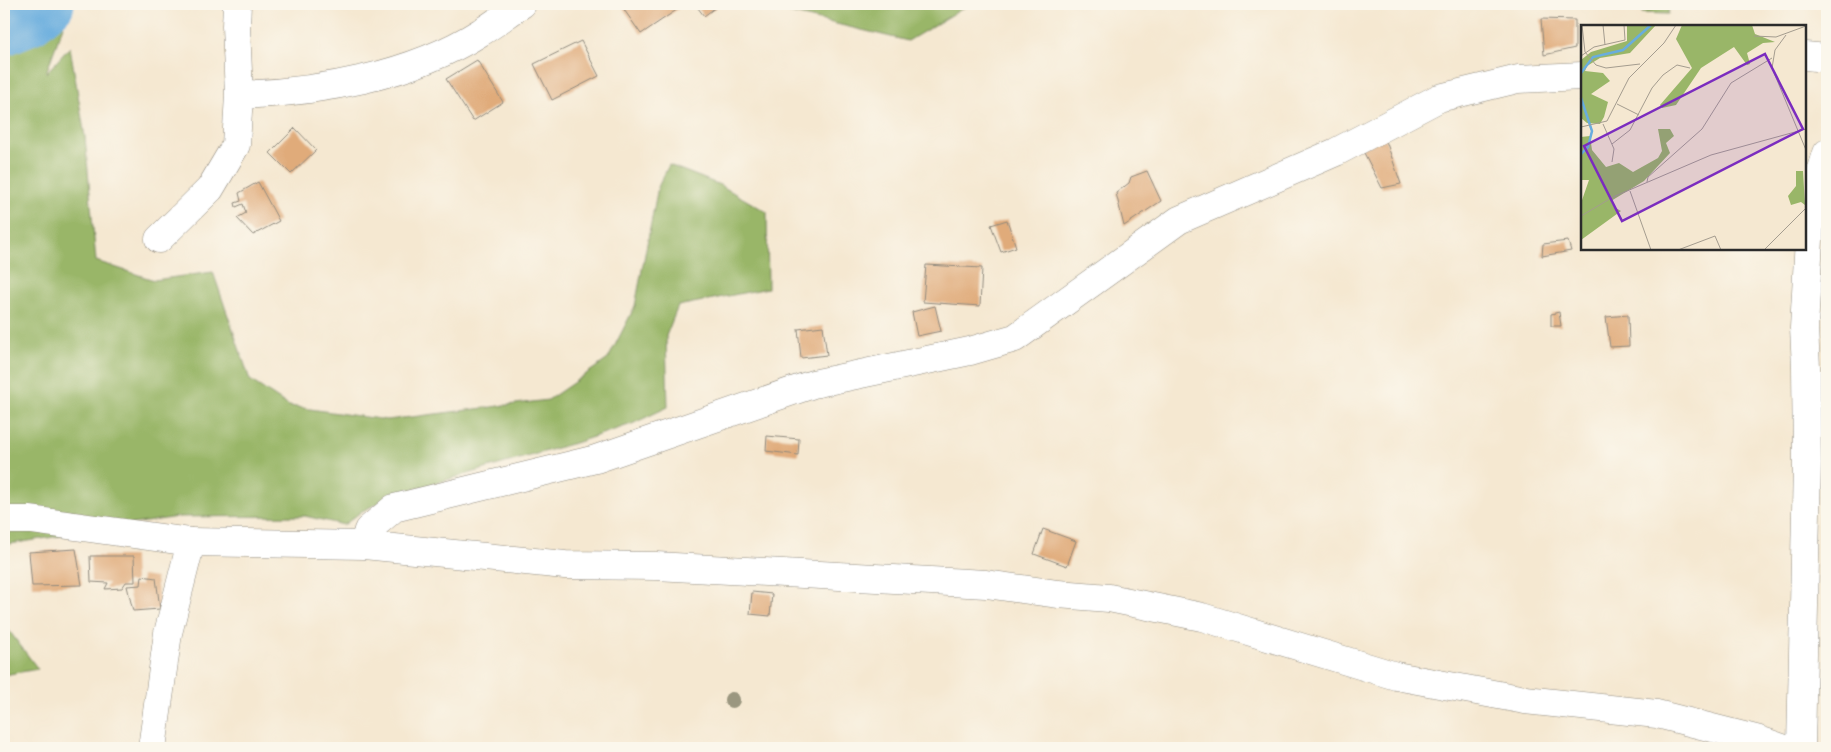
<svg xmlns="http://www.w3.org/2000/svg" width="1831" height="752" viewBox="0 0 1831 752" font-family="'Libre Bodoni',serif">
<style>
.forest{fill:#99b668;stroke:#62704a}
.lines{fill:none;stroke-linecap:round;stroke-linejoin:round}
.river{stroke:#69adde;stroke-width:49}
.building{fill:#e0ab7a}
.minor-casing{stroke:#908a7e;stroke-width:29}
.minor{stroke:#fff;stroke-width:28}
.tree{fill:#9b9780}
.inset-river{fill:none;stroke:#69adde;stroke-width:2.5}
.inset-road{fill:none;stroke:#a49c8f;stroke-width:1}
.view{fill:#7b2cbf;fill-opacity:0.15;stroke:#7b2cbf;stroke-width:2.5}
.inset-edge{fill:none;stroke:#2b2b2b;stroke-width:2.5}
</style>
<rect width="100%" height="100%" fill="#fbf7ec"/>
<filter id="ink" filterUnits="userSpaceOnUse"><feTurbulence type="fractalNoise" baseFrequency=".02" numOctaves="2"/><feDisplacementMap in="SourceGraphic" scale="10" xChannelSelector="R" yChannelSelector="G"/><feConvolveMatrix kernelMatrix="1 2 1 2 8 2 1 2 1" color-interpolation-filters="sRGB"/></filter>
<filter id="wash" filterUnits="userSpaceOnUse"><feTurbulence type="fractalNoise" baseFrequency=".0096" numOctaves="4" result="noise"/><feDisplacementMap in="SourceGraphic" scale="20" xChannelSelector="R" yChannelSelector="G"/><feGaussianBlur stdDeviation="1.12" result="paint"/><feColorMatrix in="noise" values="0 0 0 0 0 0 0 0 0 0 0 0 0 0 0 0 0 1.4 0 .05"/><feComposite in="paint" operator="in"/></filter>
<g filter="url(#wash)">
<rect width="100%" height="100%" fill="#f5e8d1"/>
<path class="forest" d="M4 4H71L46 73 70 47 85 137 96 261 154 280 213 272 250 380 289 406 387 420 548 400 608 359 635 306 658 187 669 165 720 185 767 212 768 288 678 306 666 336 668 407 632 424 578 442 398 494 362 511 344 525 305 516 177 517 4 545Z
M784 4H970L908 41 786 12Z
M1642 4H1670L1668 14 1642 13Z
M4 624 38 669 4 675Z"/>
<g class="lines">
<path class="river" d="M4 31 31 20 50 4"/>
</g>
<g id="blocks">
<path class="building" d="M620 4H674L678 9 641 34Z
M695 4H720L704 16Z
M1541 19 1575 20V48L1544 55Z
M581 41 599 76 552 100 534 64Z
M477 60 503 102 473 121 446 79Z
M295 128 316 150 291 174 270 153Z
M1384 135 1401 184 1382 188 1360 145Z
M1147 171 1161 201 1124 226 1116 193 1129 183 1131 177Z
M258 182 279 221 253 235 237 218 246 213 243 204 236 207 235 203 241 201 239 193Z
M1007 220 1016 247 1001 252 991 225Z
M1568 241 1571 251 1542 256 1543 244Z
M926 265 982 268 980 306 923 302Z
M935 306 941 331 917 336 912 312Z
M1559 312 1561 326H1551V314Z
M1628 315 1629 346 1610 347 1606 317Z
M823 326 827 355 801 358 798 329Z
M767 436 799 439 798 455 766 451Z
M1043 529 1076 541 1067 566 1034 554Z
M76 549 82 585 32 586 29 552Z
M90 556H134L135 582H126L122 588 105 589 108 583 91 582Z
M142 576 156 578 160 609 133 611 127 586 141 585Z
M752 592 772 594 770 616 750 614Z"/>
</g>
</g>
<g filter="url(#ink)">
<use href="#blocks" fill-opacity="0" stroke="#908a7e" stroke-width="1"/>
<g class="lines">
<g class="minor-casing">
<path id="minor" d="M1805 56 1827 58
M239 95C320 92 412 76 481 32 495 24 508 13 522 4
M159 239 210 189 236 145 239 95 236 26 237 4
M4 520H31L191 542 364 545 565 565 656 566 986 584 1058 594 1109 598 1202 617 1396 676 1525 700 1657 714 1756 739 1782 748
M364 545 368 530 394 508 596 459 813 384 970 351 1015 338 1179 220 1336 152 1439 98 1518 79 1582 76
M152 748 168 633 191 542
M1801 748 1807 464 1806 367 1804 328 1811 204 1827 153"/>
</g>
<use href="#minor" class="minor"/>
</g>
<circle class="tree" cx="732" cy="700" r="8"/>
</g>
<g transform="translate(1581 25)">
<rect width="225" height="225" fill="#f5e8d1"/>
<path d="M46 0H75L49 28 19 33 6 41 4 46 22 48 29 56 10 69 27 77 23 92 19 99 6 98 0 93V35L10 27 46 16ZM101 0H171L174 9 194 17 182 18 166 28 169 39 166 40 153 22 120 43 95 80 81 83 79 80 111 43 95 14ZM77 104H89L93 111 85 118 89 128 63 156 30 176 33 182 40 186 0 215V178L8 155H0V112L9 111 11 125 25 142 38 138 52 147 77 133 81 126ZM215 146H222L224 180 220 177 210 180 207 171 215 161Z" fill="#99b668"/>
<path class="inset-river" d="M0 48 12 32 42 25 70 0M0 73 11 106 7 122 0 129"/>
<path class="inset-road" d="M1 0 4 27 15 40 25 43 59 39M22 0 24 20M205 10 194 25 191 43 225 125M173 11 195 12 225 1M0 31 13 22 44 15 43 0M36 79 58 90M22 99 33 124 31 137M0 102 26 96 48 53 83 18 95 0M31 119 49 105 71 63 82 50 96 40 109 43M66 157 67 152 121 104 150 58 191 33M49 166 70 225M0 191 32 172 130 130 225 104M97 225 134 211 140 225M183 225 225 183"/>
<path class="view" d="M184 29 222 104 41 196 3 121Z"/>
<rect width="225" height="225" class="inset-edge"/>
</g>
<rect width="1831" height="752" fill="none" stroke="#fbf7ec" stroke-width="20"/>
</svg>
